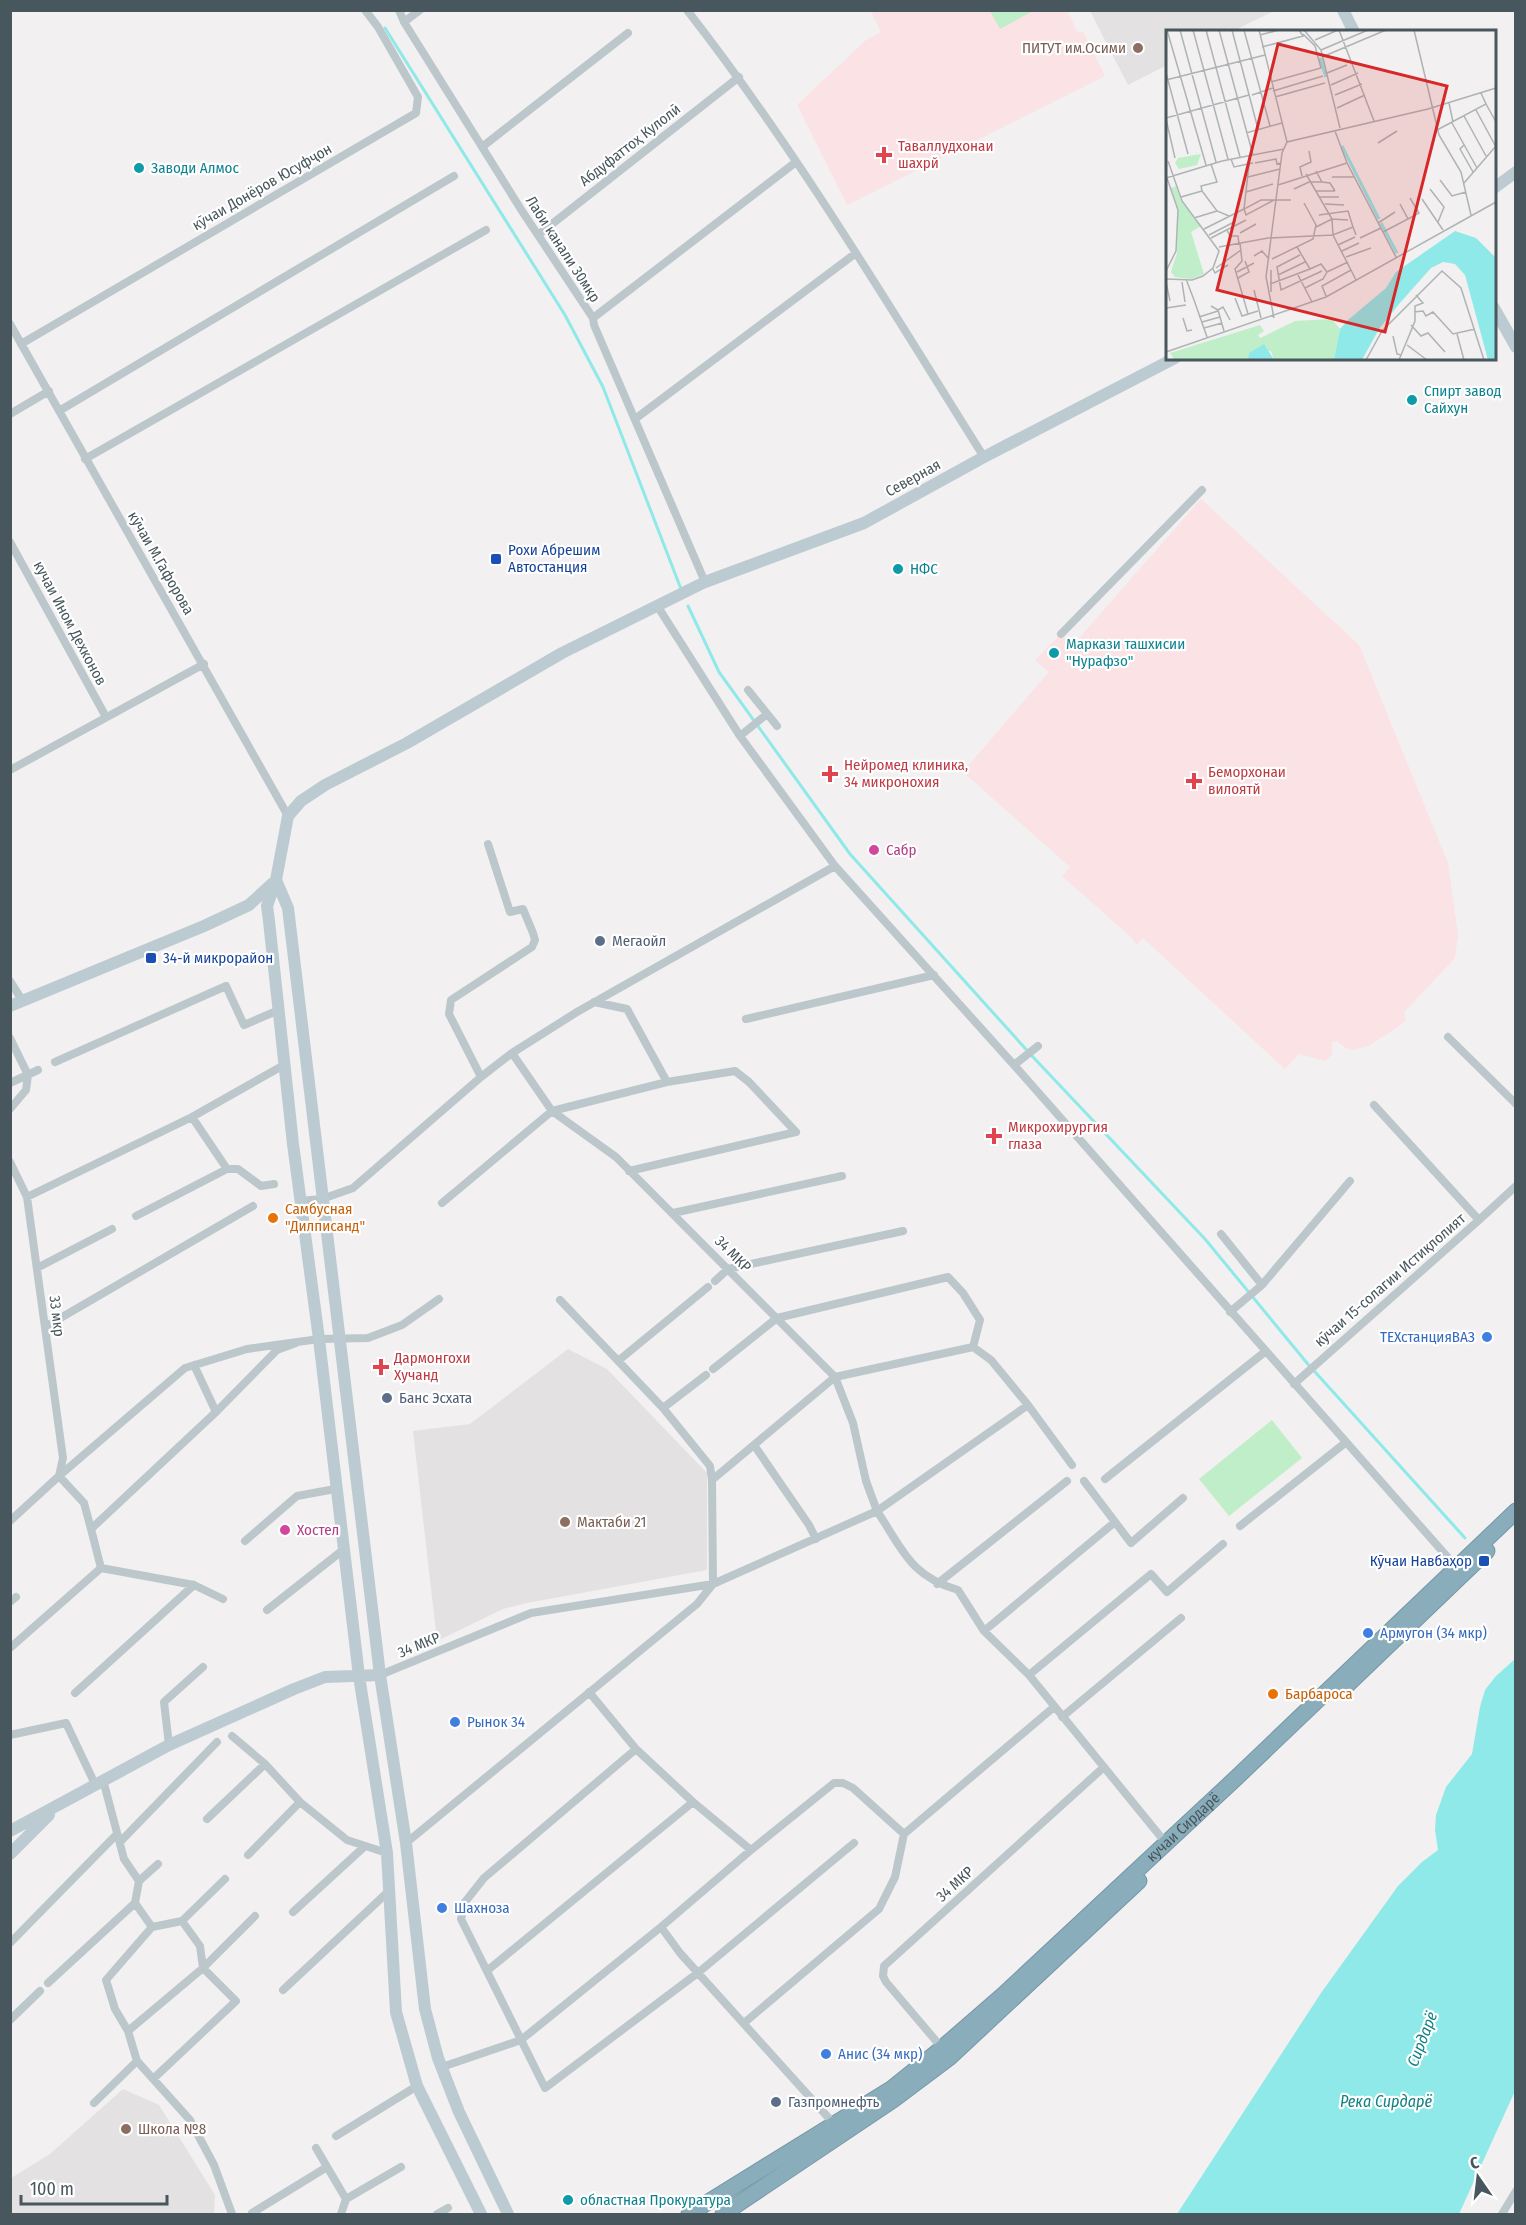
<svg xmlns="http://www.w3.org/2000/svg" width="1526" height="2225" viewBox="0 0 1526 2225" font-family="'Fira Sans Condensed',sans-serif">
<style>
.education{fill:#e3e1e2}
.medical{fill:#fae2e5}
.green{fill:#c0eec8}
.water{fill:#8fe9e8}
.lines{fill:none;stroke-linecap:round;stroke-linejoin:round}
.stream{stroke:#8fe9e8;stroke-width:3}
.highway-casing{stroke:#7598a8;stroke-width:17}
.street{stroke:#bcc7cc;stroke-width:8}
.secondary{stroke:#bccbd1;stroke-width:12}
.highway{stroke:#8aadbc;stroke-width:15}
.education-dot{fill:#8d6e63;stroke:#fff;stroke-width:2}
.health-dot{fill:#e0444e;stroke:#fff;stroke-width:2}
.culture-dot{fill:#0f9aa8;stroke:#fff;stroke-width:2}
.transit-dot{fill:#1a4fb4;stroke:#fff;stroke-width:2}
.hotel-dot{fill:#d1479c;stroke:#fff;stroke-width:2}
.service-dot{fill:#5c6f8a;stroke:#fff;stroke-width:2}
.food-dot{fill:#e8710a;stroke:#fff;stroke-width:2}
.shop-dot{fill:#3f7fe0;stroke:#fff;stroke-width:2}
.labels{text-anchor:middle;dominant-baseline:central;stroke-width:4.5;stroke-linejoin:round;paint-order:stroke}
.education-label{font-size:15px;fill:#785e54;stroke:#fff;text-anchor:start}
.street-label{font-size:15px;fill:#48575d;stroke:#fff}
.health-label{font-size:15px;fill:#be3a42;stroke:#fff;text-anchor:start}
.culture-label{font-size:15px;fill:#0d838f;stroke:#fff;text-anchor:start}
.transit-label{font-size:15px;fill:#164399;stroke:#fff;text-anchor:start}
.hotel-label{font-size:15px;fill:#b23c85;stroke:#fff;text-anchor:start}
.service-label{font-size:15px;fill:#4e5e75;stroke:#fff;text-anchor:start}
.food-label{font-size:15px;fill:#c56008;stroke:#fff;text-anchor:start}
.shop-label{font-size:15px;fill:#366cbe;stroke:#fff;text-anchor:start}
.water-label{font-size:16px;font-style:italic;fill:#128181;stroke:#fff}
.inset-river{fill:none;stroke:#8fe9e8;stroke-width:3}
.inset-road{fill:none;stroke:#aeb3b5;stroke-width:1.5}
.view{fill:#d62828;fill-opacity:0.15;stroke:#d62828;stroke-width:3}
.inset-edge{fill:none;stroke:#48575d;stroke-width:3}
</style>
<rect width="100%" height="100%" fill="#f2f0f0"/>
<path class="education" d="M1090 11H1274L1233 31 1168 32 1167 65 1128 85Z
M568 1349 607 1369 707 1473V1570L527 1603 503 1609 437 1641 413 1431 470 1424Z
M123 2089 159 2105 215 2195 214 2214H11V2178L50 2154Z"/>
<path class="medical" d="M871 11H1067L1078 33 1083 31 1105 76 847 205 797 105 866 40 881 32Z
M1201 499 1359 645 1448 863 1458 935 1455 958 1404 1012 1406 1020 1395 1029 1368 1046 1353 1050 1346 1048 1337 1041 1332 1042V1054L1325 1061 1299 1054 1285 1069 1143 938 1137 945 1130 936 1062 876 1070 867 963 772 1049 672 1035 660 1061 634 1074 644Z"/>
<path class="green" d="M990 11H1033L1000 29Z
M1272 1420 1302 1458 1229 1516 1199 1479Z"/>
<path class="water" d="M1515 1659V2091L1459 2214H1177L1321 1993 1398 1886 1422 1862 1438 1850 1435 1830 1436 1815 1446 1787 1472 1754 1480 1707 1485 1690 1496 1676Z"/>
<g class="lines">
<path class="stream" d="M385 28 565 315 603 387 681 589
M688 606 719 672 850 854 1033 1057 1205 1239 1307 1363 1465 1538"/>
<g class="highway-casing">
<g id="highway">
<path d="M1346 1686 1487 1551"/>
<path id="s1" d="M689 2214 891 2089 942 2048 1002 1996 1235 1779 1516 1511"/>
<path d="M723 2214 893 2100 949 2058 1139 1881"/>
</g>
</g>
<path class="street" d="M399 10 404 22 522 211 593 318 594 325 705 582
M687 10C797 151 889 306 984 457
M404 22 420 10
M482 147 628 33
M538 235 739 77
M593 318 796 162
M10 324 288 816
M21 344 416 113 418 97 378 27 365 10
M59 411 454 176
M10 414 49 391
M635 419 856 253
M85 459 486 230
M10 542 106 717
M658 607 740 736 835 866 1014 1065 1458 1569
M1061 634 1202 490
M748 690 777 726
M740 736 767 714
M10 770 204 664
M10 981 22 1000
M594 1002 627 1009 667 1082 735 1071 749 1082 796 1132
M746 1019 934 975
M1448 1037 1516 1104
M10 1038 28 1075 26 1090 10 1109
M512 1053 552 1111 616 1157 835 1377 853 1423 866 1481 877 1511 1028 1405 1072 1465
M55 1062 226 986 244 1025 279 1010
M1014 1065 1038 1046
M481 1077 449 1014 451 1000 532 947 535 940 533 933 523 909 510 912 488 844
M10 1083 38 1070
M192 1117 227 1169
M10 1162 27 1197 63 1458 59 1476 10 1521
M629 1171 796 1132
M27 1197 192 1117 284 1065
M300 1201 322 1199 353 1188 481 1077 512 1053 577 1012 835 866
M442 1203 552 1111 667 1082
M673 1213 842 1176
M136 1216 227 1169H238L261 1186 274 1184
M1479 1220 1516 1186
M1221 1234 1262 1285
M37 1268 112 1229
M715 1281 728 1269 903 1231
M1230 1312 1262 1285 1350 1181
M45 1327 253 1206
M296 1343 277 1350 216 1412 91 1529 84 1503 59 1476 185 1368 247 1349 319 1339 368 1338 402 1325 439 1299
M618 1361 708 1287
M194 1365 216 1412
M713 1369 777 1318 948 1277 963 1293 980 1320 973 1347 991 1360 1028 1405
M1294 1384 1479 1220 1374 1105
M663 1408 706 1375
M754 1445 809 1525 816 1539
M1105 1479 1266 1351
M712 1480 835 1377 973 1347
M1084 1481 1131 1543 1183 1498
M90 1525 101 1568
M1240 1526 1345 1443
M245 1541 297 1496 335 1489
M101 1568 194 1585 223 1599
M937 1584 1067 1481
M10 1602 16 1597
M267 1610 343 1550
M984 1631 1115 1522
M10 1648 101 1568
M380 1675 531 1613 713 1584 877 1511C903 1550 910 1576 958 1590L984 1631 1029 1675 1165 1842
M1029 1675 1151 1574 1167 1592 1223 1544
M589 1692 636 1749 693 1802 751 1850 834 1783H843L853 1788 904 1834 1054 1707
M75 1693 194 1585
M1062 1717 1181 1618
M10 1735 66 1723 95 1784
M232 1736 265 1764 300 1802
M169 1745 164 1702 203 1667
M636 1749 484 1878 465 1902 461 1919 545 2088 699 1972 854 1843
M103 1780 124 1859 139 1881 135 1903 152 1927 106 1980 115 2009 128 2031 137 2061 190 2120 214 2165 232 2214
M207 1819 265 1764
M120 1842 217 1742
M406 1843 697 1604 713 1584 712 1480 710 1466 663 1408 560 1300
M248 1855 300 1802 347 1840 387 1853
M139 1881 158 1864
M293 1912 364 1847
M152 1927 182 1921 225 1879
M661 1927 680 1953 835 2125
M10 1943 117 1834
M488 1970 693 1802
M48 1983 135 1903
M283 1990 390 1890
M10 2020 40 1991
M744 2023 879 1909 895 1877 904 1834
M128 2031 203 1968 255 1916
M942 2048 886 1982 883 1976 884 1966 1104 1767
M442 2067 521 2040 661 1927 751 1850
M153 2079 236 2001 203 1968 200 1946 182 1921
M94 2103 137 2061
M336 2136 417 2086
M316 2148 346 2199 341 2214
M346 2199 401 2167
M252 2213 327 2167
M437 2214 448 2208
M1502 2214 1516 2191"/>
<path class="secondary" d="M1343 10 1354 32
M1494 188 1516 172
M1494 308 1516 347
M276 880 288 908 380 1675 406 1843 425 2009 438 2058 459 2112 508 2214
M10 1006 204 926 249 905 273 883
M10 1831 169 1745 294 1689 325 1677 380 1675
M10 1854 49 1815
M481 2214 417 2086 396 2012 387 1853 359 1676 319 1339 293 1144 269 921 267 906 276 880 288 816 301 801 325 785 407 743 562 653 705 582 864 523 984 457 1175 358"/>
<use href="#highway" class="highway"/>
</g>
<g class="education-dot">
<circle cx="1138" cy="48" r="6"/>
<circle cx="565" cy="1522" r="6"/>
<circle cx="126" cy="2129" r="6"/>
</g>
<g class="health-dot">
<path d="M881 146h6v6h6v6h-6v6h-6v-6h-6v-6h6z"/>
<path d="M827 765h6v6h6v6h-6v6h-6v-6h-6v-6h6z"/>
<path d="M1191 772h6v6h6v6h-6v6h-6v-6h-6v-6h6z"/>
<path d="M991 1127h6v6h6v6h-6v6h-6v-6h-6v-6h6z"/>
<path d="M378 1358h6v6h6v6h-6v6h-6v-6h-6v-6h6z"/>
</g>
<g class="culture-dot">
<circle cx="139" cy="168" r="6"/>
<circle cx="1412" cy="400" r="6"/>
<circle cx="898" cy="569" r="6"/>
<circle cx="1054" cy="653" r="6"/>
<circle cx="568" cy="2200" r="6"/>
</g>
<g class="transit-dot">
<rect x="490" y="553" width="12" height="12" rx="3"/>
<rect x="145" y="952" width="12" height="12" rx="3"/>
<rect x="1478" y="1555" width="12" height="12" rx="3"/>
</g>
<g class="hotel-dot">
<circle cx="874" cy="850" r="6"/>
<circle cx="285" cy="1530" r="6"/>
</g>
<g class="service-dot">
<circle cx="600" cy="941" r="6"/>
<circle cx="387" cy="1398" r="6"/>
<circle cx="776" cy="2102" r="6"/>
</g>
<g class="food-dot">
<circle cx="273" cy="1218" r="6"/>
<circle cx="1273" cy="1694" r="6"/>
</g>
<g class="shop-dot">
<circle cx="1487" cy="1337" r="6"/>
<circle cx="1368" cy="1633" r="6"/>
<circle cx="455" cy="1722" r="6"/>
<circle cx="442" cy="1908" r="6"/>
<circle cx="826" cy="2054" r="6"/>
</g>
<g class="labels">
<g class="education-label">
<text x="1126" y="48" text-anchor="end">ПИТУТ им.Осими</text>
<text x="577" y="1522">Мактаби 21</text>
<text x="138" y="2129">Школа №8</text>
</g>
<g class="street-label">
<text transform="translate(630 145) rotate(-38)">Абдуфаттоҳ Кулолӣ</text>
<text transform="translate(262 187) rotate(-30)">кӯчаи Донёров Юсуфҷон</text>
<text transform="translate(563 249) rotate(57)">Лаби канали 30мкр</text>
<text transform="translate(913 478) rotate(-29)">Северная</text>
<text transform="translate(161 563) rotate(60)">кӯчаи М.Гафорова</text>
<text transform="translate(70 623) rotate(62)">кучаи Ином Дехконов</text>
<text transform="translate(733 1254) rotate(45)">34 МКР</text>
<text transform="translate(1390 1280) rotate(-41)">кӯчаи 15-солагии Истиқлолият</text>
<text transform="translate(57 1316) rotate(83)">33 мкр</text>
<text transform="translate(419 1645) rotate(-22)">34 МКР</text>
<text stroke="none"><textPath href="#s1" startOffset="630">кучаи Сирдарё</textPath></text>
<text transform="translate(955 1884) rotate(-42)">34 МКР</text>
</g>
<g class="health-label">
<text x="898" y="146">Таваллудхонаи<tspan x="898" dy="17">шахрй</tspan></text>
<text x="844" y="765">Нейромед клиника,<tspan x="844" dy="17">34 микронохия</tspan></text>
<text x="1208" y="772">Беморхонаи<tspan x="1208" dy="17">вилоятй</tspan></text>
<text x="1008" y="1127">Микрохирургия<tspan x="1008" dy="17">глаза</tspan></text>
<text x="394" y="1358">Дармонгохи<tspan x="394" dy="17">Хучанд</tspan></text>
</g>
<g class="culture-label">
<text x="151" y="168">Заводи Алмос</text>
<text x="1424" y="391">Спирт завод<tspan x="1424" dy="17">Сайхун</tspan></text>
<text x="910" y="569">НФС</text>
<text x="1066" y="644">Маркази ташхисии<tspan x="1066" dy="17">"Нурафзо"</tspan></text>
<text x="580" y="2200">областная Прокуратура</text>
</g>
<g class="transit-label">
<text x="508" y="550">Рохи Абрешим<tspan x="508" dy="17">Автостанция</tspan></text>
<text x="163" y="958">34-й микрорайон</text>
<text x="1472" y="1561" text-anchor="end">Кӯчаи Навбаҳор</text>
</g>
<g class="hotel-label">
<text x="886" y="850">Сабр</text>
<text x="297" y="1530">Хостел</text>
</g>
<g class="service-label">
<text x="612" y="941">Мегаойл</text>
<text x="399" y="1398">Банс Эсхата</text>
<text x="788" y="2102">Газпромнефть</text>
</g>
<g class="food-label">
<text x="285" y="1209">Самбусная<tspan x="285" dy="17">"Дилписанд"</tspan></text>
<text x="1285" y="1694">Барбароса</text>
</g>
<g class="shop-label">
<text x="1475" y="1337" text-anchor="end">ТЕХстанцияВАЗ</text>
<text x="1380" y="1633">Армугон (34 мкр)</text>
<text x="467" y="1722">Рынок 34</text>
<text x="454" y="1908">Шахноза</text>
<text x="838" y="2054">Анис (34 мкр)</text>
</g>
<g class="water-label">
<text transform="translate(1422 2039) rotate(-69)">Сирдарё</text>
<text x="1386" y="2101">Река Сирдарё</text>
</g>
</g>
<g transform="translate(1166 30)">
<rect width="330" height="330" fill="#f2f0f0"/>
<path d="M35 124 31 135 13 139 9 133 12 128ZM10 156 15 171 35 196 25 202 38 244 25 249 9 247 5 242 11 223 12 180 5 158ZM166 289 174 299 168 330H108L105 321 83 324 82 330H9L4 323 94 295 98 301 92 305 94 308 129 291Z" fill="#c0eec8"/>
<path d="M289 201 310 208 330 228V330H322L299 245 289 234 277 232 265 238 233 274 213 299 196 330H168L174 299 182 290 220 258 230 242ZM98 314 108 330H82L83 323Z" fill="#8fe9e8"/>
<path class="inset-river" d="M154 28 160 47M176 116 213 189M215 193 231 223"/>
<path class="inset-road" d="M1 0 40 135M14 0 50 132M27 0 62 129M40 0 74 127M53 0 87 125M66 0 92 99M78 0 104 96M93 0 121 112M138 0 155 20 174 98M173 0 208 91M248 0 273 105 295 142 305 185M94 5 113 0M149 10 172 0M96 17 137 6 133 0M155 20 202 0M156 27 220 0M0 43 22 124M161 43 181 35M0 50 99 25M105 52 155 38 149 16 137 4M165 55 192 43M107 61 157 46M86 65 107 58M169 65 196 54M109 67 159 53M283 73 287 92M320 74 330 92M171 78 199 65M310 80 330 117M298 86 320 126M0 88 83 65M0 89 9 128M286 93 311 138M271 100 320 74 315 63M169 101 181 133 230 227M80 103 116 93M212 113 231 101M298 115 294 119 307 142M65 129 68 137 87 133M89 133 110 129 111 134 115 133M45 134 51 152 35 156 36 161 51 181 63 186M150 141 156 152 164 153 169 161M140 144 166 189 167 205 187 197 190 205M136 146 134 137 145 132 143 121M82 147 114 139M166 147H188M0 148 56 131 118 119M274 150 286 166 300 162M298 153 330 116M112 155 181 133M128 159 143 152H156M264 159 278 177 272 192M149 161H169M80 162 107 154M15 167 36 161M153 167H173M256 169 277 200M108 170 80 185 78 179 95 170H125M159 174 178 175M153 185 182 181 187 197M28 188 51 181M242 189 253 183 244 168M212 193 229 182M150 197 166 189 182 190M38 199 78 179 84 126M61 200 64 206H72L73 214M217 202 242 189 234 174M74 203 90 194M43 205 70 191M45 208 80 190M194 208 215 198M74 213 76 231 69 239 82 284M172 215 189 207M53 217 102 208 167 205 190 250M131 217 144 239 155 234 161 242 182 232M176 221 193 213M134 225 111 237 115 260 156 241M88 226 96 221 103 229M180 227 205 218M106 229 147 209 150 195 138 173M50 238 75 220M47 239 49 243 62 235M105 240V262M0 241 10 221 12 180 1 148M71 242 88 233M112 245 139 232M132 245 146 272M72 248 83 242 79 231M0 249 26 250 37 246 47 238 53 221 16 171 2 131M20 249 28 270M0 252 4 271M16 252 19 272M104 254 144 239M139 258 157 249 161 242M88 260 95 288M160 266 156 256 185 240M69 268 76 286 92 281M28 270 41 307M45 276 52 280 58 301M0 278 20 275M52 280 57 277 64 290M248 282 257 281 260 286 267 282 287 304 309 299M33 287 52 281M17 288 21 301 26 300M108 288 100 247 116 123 121 112 262 79 330 58M36 292 54 287M245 295 255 306 262 303 279 322M38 298 56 293M291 304 298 330M227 306 231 324 235 325M241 315 261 330M0 322 160 267 330 172M200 330 216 301 276 241 295 258 318 330M233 330 249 291V276L257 273 250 265"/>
<path class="view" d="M112 14 281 56 219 302 51 260Z"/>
<rect width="330" height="330" class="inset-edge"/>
</g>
<rect width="1526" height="2225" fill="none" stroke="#48575d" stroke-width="24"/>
<g transform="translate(1478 2177) rotate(346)" stroke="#ffffff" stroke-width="4.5" paint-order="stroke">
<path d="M0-4.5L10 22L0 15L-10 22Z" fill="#48575d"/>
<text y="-9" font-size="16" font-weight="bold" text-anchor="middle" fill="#48575d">С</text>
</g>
<path d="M21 2195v9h146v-9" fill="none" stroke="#48575d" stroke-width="3"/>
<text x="30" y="2195" font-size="18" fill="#48575d" stroke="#ffffff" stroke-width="4.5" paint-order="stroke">100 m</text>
</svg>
